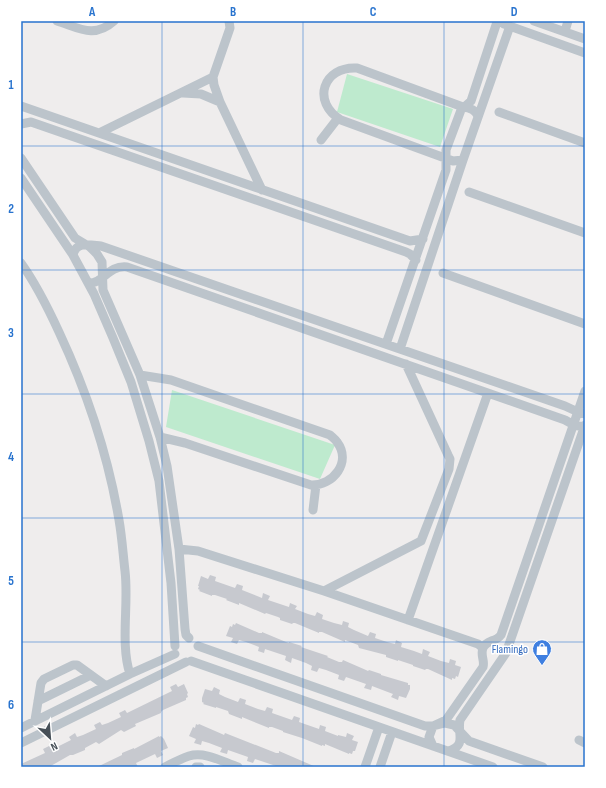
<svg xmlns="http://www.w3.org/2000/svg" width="606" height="788" viewBox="0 0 606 788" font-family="'Sofia Sans Condensed',sans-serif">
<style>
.green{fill:#beeace}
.building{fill:#c7c9cf}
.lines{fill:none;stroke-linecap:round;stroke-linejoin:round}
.minor{stroke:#bcc4cb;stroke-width:9}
.grid{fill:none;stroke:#2873ce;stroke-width:1;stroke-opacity:0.55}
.labels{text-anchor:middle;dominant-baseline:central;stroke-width:3;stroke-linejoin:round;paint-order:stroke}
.shop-label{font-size:12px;fill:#366cbe;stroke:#fff;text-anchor:end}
.neatline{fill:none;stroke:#2873ce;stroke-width:1.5}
.grid-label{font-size:13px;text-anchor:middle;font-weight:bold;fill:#2873ce}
</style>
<rect width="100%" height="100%" fill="#efeded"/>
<path class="green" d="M347 74 453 109 440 147 337 112Z
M172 390 335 445 320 479 166 427Z"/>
<path class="building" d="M210 575 216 577 215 581 235 588 237 584 243 586 242 590 262 598 263 593 270 596 268 600 289 607 290 603 297 606 295 609 308 614 315 616 317 612 323 615 322 619 334 623 342 625 343 621 349 623 348 627 354 630 368 636 370 632 376 634 375 638 387 642 395 644 396 640 402 643 401 647 414 651 422 654 423 649 430 652 428 656 441 661 449 663 450 659 456 661 455 665 461 667 458 677 456 676 455 679 452 678V680L428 669H426L425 670 413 666V665L398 660V661L386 657V655L359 648 358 645 345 640V642L322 632H319V633L295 623H293L292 624 280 620V618L278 617 266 613 265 614 239 603V605L226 600 227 599 215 595H212V596L199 591 200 590 198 589 199 586H198L201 576 208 579Z
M236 623 259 633H262V632L286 642 289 643V642L302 646 301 647 328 656 327 657 339 662H342L343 660 366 670 368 671 369 670 381 674V675L408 683V685H410V689L406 698 399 696 398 700 391 697 393 694 372 686 371 690 364 688 366 684 346 677 344 681 338 679 339 675 326 670 319 668 317 672 311 670 312 666 306 663 292 658 291 663 285 660 286 656 265 649 264 653 258 651 259 647 246 642 239 640 237 644 231 642 233 638 226 636 230 626 232 627 233 624 235 625Z
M176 684 178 687 184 684 188 693 187 694 188 697 186 698V700L163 710 161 712V713L135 724 136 726 124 732 121 730 99 744 96 742 85 748V750L73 755H70L49 767H21V764L45 753 43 749 49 746 51 749 57 747 71 740 69 737 75 733 77 737 83 735 96 729 94 725 100 722 102 725 108 723 121 717 119 713 125 710 127 713 172 691 170 687Z
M214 687 220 690 219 694 225 697 238 702 240 698 246 700 245 704 258 709 265 711 267 707 273 709 272 713 292 720 294 716 300 718 299 722 319 729 320 725 326 727 325 731 338 736V735L346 737 347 733 354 736 352 740 358 742 355 751H353L352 754 349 753V754L325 744V746L322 745V746L302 738 283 732V731L272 727H269V728L242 717V719L229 714 228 711 216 707V708L203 704 204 703 202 702V698L205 689 212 691Z
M196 724 198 725 199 724 222 734 224 735 225 733 276 753H279V751L316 767H279L255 759 253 763 247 761 248 757 228 750 227 754 220 752 222 748 209 743 202 741 201 745 194 743 196 739 189 736 193 727 195 728Z
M159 736V737L161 736 164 739 168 748 161 751 163 755 157 758 155 754 136 763 138 767H97L122 755V753L134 748V749L136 748Z"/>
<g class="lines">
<path class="minor" d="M57 21C79 28 94 39 114 21
M229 21 230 28 213 77 214 85 220 102 262 190
M534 21 585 39
M504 24 585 53
M565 31 568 21
M183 93 201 94 220 102
M21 106 410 241 423 239
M499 112 585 143
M21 124 31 122 406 252 410 254 416 260
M99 133 213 77
M321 140 338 118
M21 158 75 238 90 247 97 254 102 262 103 290 140 375 160 437 167 466 179 549 185 629 186 635 189 638
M463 160 453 161 341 120C311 102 323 66 357 68L463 107C471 108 475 110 478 116
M21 178 73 255 94 294 113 338 131 382 149 441 159 481 171 583 175 646
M469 192 585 233
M73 255C76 241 90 245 101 246L565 406 578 412 585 414
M21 263C36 284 48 308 59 332 87 392 108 455 119 520 122 537 123 554 125 571 129 604 120 644 130 674
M443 273 585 324
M88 283C104 284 107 265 127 267L565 420 574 425 584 427
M386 344 446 170V150L461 110 471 101 497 22
M400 349 463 160 510 26
M140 375 171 380 330 435C332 437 335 439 337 442 352 462 333 486 311 485L185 443 160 437
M313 510 316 485
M179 549 198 551 324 591 478 644 483 648
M324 591 421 541 449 469 450 459 448 455 406 364
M408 620 488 393
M198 646 425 726H433L445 723 454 725 469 741 543 767
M191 661 493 767
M38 701 91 675
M35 720 41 683 44 679 73 665H77L106 686
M21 728 130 674 175 654
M579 740 585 743
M21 743 186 662
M433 746 429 737 433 726 446 720 483 667C485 660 480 655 483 648 486 640 496 642 501 635L585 391
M449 751C467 745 457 734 460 720L506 653 585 425
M165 767C173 763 180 759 189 756 205 751 223 762 238 767
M196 767H200
M365 767 379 727
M380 767 392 732"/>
</g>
<path class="grid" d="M162 21V767M303 21V767M444 21V767M21 146H585M21 270H585M21 394H585M21 518H585M21 642H585"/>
<defs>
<g id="shop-pin" transform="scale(1)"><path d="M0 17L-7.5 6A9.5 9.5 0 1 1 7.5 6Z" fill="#3f7fe0" stroke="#fff"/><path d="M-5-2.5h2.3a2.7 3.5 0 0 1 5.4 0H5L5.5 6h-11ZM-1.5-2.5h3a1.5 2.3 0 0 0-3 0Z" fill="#fff"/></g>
</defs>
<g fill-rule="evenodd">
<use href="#shop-pin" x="542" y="649"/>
</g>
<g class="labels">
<g class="shop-label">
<text x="528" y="649">Flamingo</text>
</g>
</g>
<rect width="606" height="788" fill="none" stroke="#ffffff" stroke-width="44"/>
<g transform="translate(50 738) rotate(154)" stroke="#ffffff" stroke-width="3" paint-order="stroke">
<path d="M0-3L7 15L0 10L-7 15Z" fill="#475058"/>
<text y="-6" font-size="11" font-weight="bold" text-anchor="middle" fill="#475058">N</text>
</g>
<rect x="22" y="22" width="562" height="744" class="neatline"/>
<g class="grid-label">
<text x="92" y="16">A</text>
<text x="233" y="16">B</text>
<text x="373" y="16">C</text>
<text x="514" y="16">D</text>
<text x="11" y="89">1</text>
<text x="11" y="213">2</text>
<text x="11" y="337">3</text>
<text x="11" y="461">4</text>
<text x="11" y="585">5</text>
<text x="11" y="709">6</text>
</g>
</svg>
